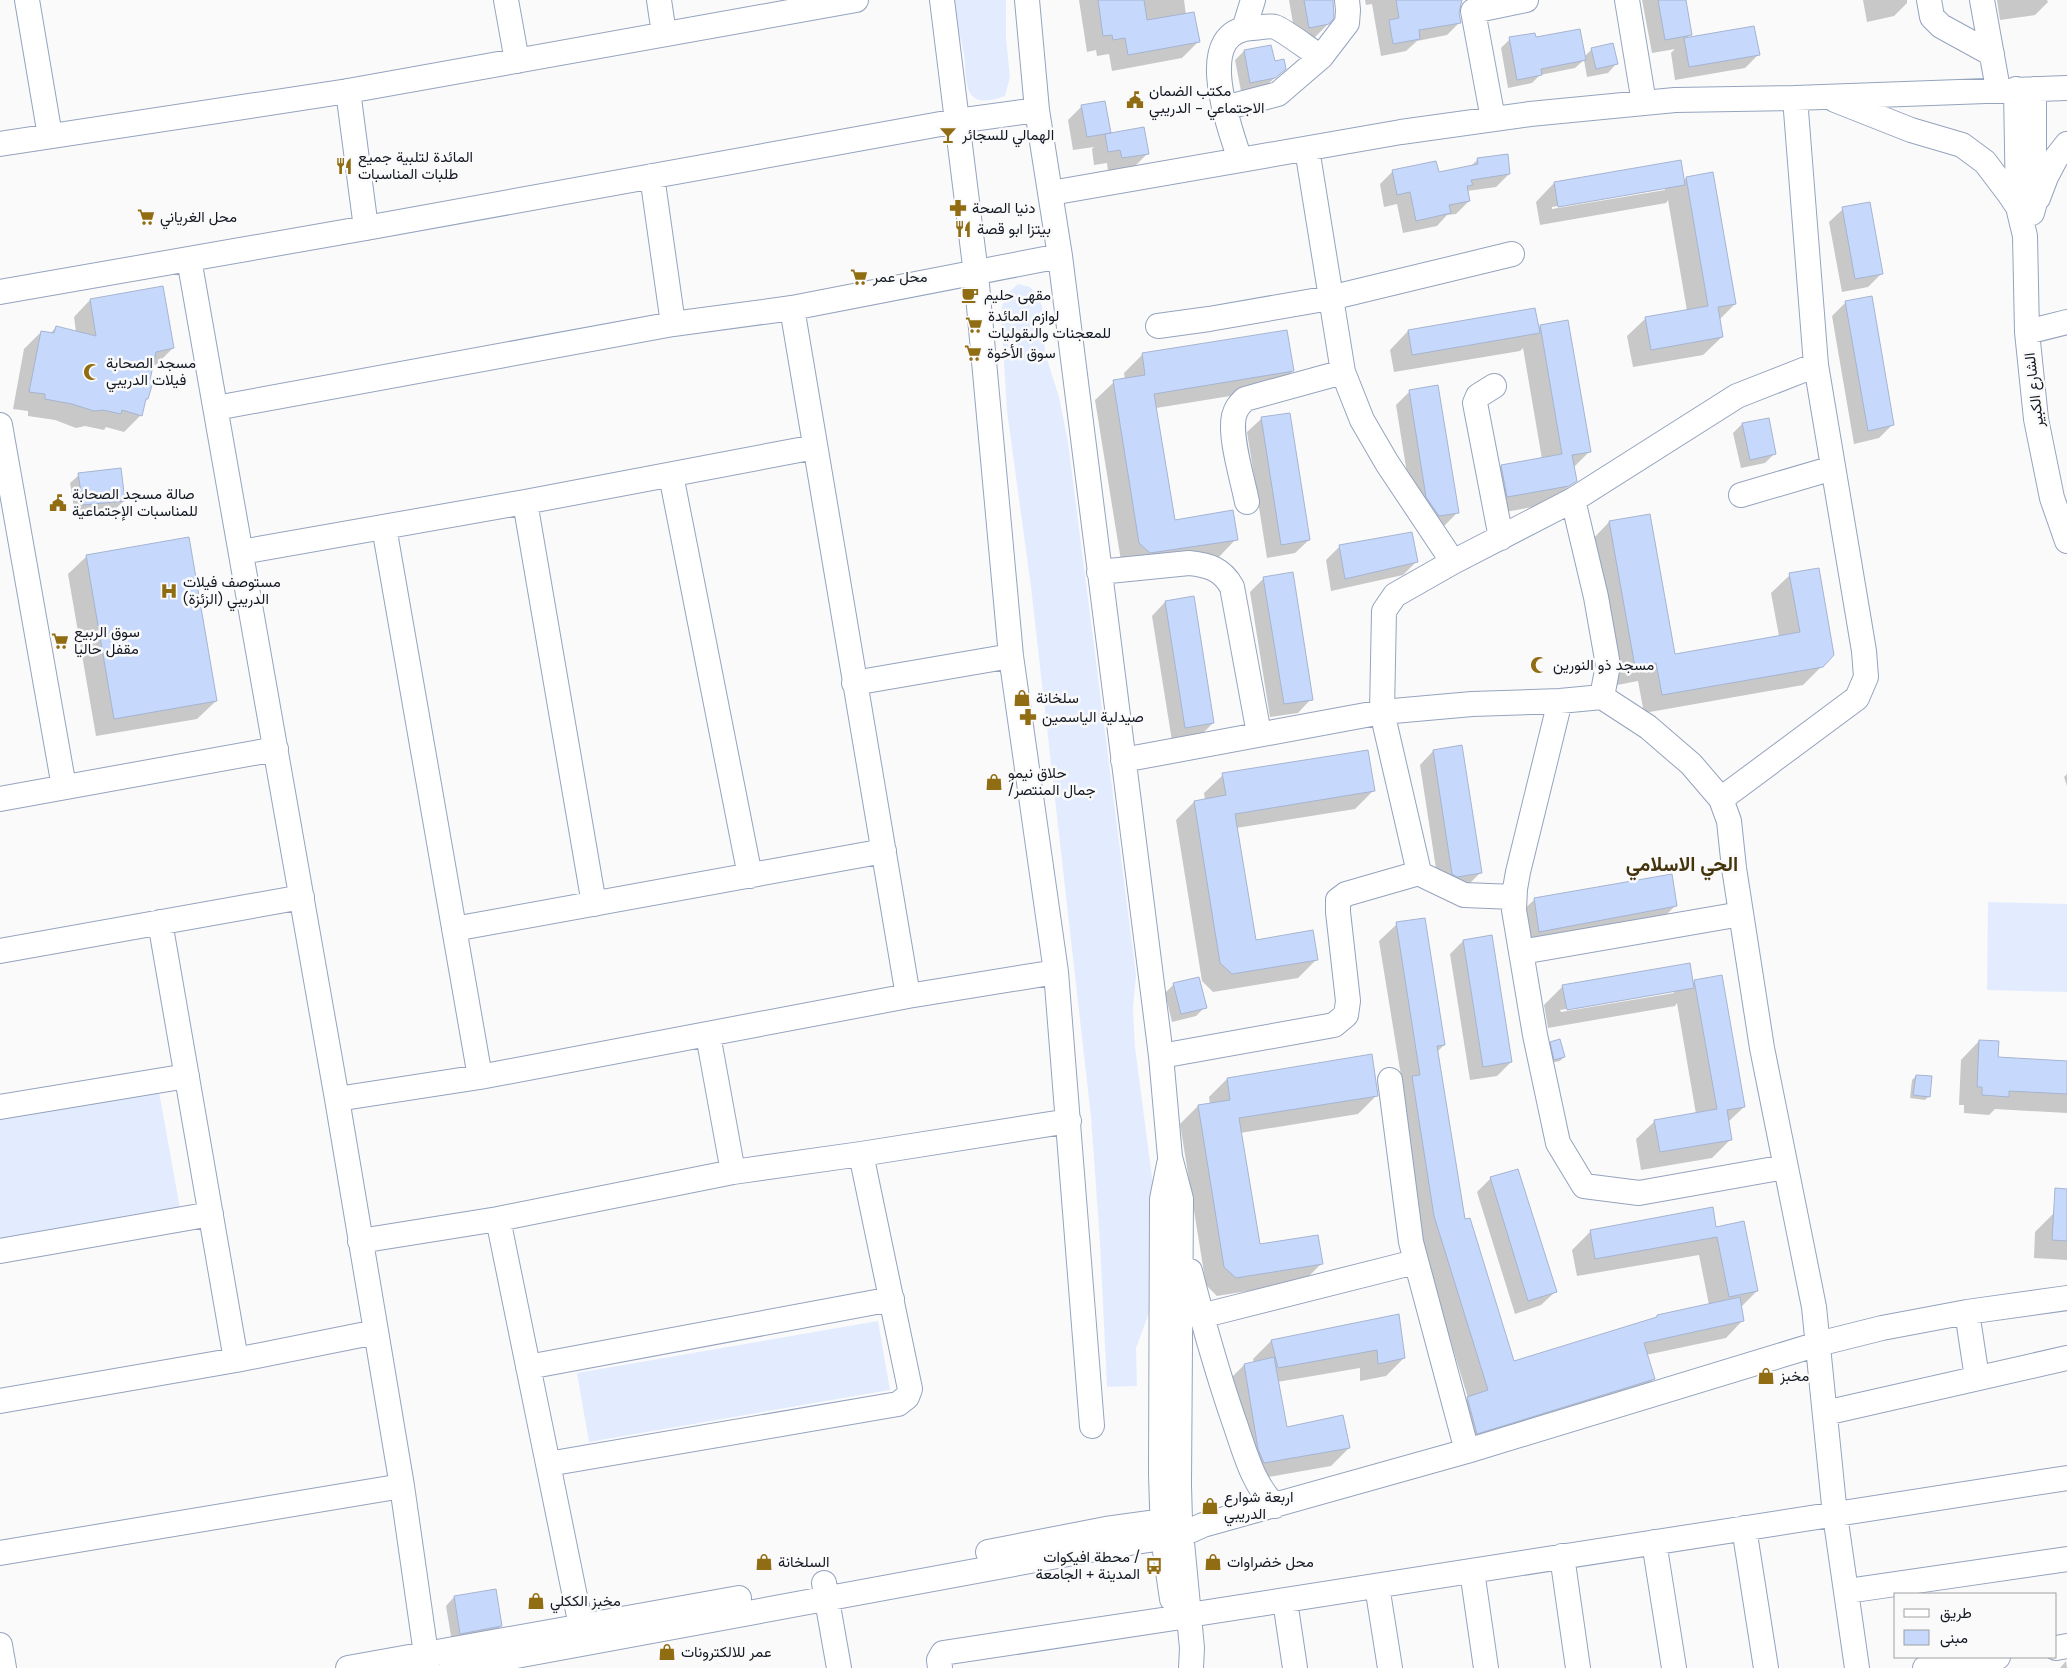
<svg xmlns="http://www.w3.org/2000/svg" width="2067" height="1668" viewBox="0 0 2067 1668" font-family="'DM Sans',Vazirmatn,sans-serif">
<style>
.garden{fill:#e3ecfe}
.shadow{fill:#0003;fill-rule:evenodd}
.building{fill:#c6d9fd;stroke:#a6b4d0}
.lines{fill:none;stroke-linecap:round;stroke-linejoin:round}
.minor-casing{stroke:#95a3be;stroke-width:26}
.minor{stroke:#fff;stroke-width:24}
.labels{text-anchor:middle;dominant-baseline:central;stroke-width:5;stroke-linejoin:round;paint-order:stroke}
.poi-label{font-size:15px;fill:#131823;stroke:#fafafa;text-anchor:start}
.street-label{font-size:15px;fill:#131823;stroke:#fafafa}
.district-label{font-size:20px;font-weight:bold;fill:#44330b;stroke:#fafafa}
</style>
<rect width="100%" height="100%" fill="#fafafa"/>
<path class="garden" d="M954 0H1006V38L1010 77 1005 96C962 112 967 83 964 54 963 45 959 36 957 27 956 18 955 9 954 0Z
M1018 284 1030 287 1038 296 1042 306 1045 353 1059 397 1068 442 1136 975 1133 1008 1135 1047 1153 1185 1150 1310 1136 1348 1137 1386 1107 1387 1100 1243 1091 1117 1031 587 1007 411 1001 313 1004 296Z
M1988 902 2067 904V992L1987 990Z
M158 1086 181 1214 0 1241V1113Z
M878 1321 890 1390 589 1442 577 1373Z"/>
<path class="shadow" d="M1079 0H1184L1186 15 1198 42 1182 58 1112 71 1109 54 1097 56 1096 50 1087 52Z
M1289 0H1333L1328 24 1314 38 1296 41Z
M1365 0H1461L1458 13 1460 22 1447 35 1417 41 1406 51 1381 56 1372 4 1366 5Z
M1642 0H1684L1690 35 1686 39 1758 55 1745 68 1675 80 1671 53 1675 49 1652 53Z
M1863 0H1907V3L1894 16 1867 22Z
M1997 0H2047L2048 2 2035 15 2000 20Z
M1510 39H1535L1584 57 1592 49 1616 64 1608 73 1587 77 1584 60 1575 68 1540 75 1532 83 1508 88 1501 48Z
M1270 46 1274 63 1285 68 1265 87 1241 91 1235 60 1244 51Z
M1082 106 1110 133 1148 153 1134 167 1108 171 1107 163 1094 165 1092 149 1094 147 1073 150 1068 120Z
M1478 159 1509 174 1496 187 1467 191 1469 201 1456 214 1447 215 1437 226 1403 233 1397 204 1384 207 1380 184 1393 171 1438 174 1470 167Z
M1712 174 1735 304 1719 320 1722 337 1703 355 1633 367 1627 336 1646 318 1687 311 1668 200 1666 203 1540 225 1536 202 1554 183 1683 181 1686 178ZM1665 187V190L1552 209V207Z
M1843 209 1882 273 1868 287 1842 292 1829 222Z
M90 300 173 348 156 365H152L147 399 144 402 141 415 124 432 106 427 104 430 85 426 76 428 55 420 28 416V411L13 409 24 349 41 332 50 334 56 327 76 332 74 317Z
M1846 302 1893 424 1879 438 1854 444 1832 316Z
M1540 326 1589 452 1573 468 1575 481 1549 504 1489 515 1483 484 1501 466 1542 459 1523 348 1520 351 1394 372 1390 350 1408 331 1538 329Z
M1142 355 1293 371 1274 389 1156 408 1174 521 1236 539 1218 558 1121 561 1095 400 1114 382 1125 380 1124 373Z
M1410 391 1457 513 1444 526 1425 529 1413 511 1396 405Z
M1289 414 1309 540 1295 553 1267 558 1247 432 1261 419Z
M1768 419 1774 454 1765 463 1741 468 1733 433 1742 424Z
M79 475 124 501 115 509 75 514 70 483Z
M1649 515 1674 655 1779 636 1771 593 1790 575 1822 666 1803 685 1644 713 1638 681 1617 685 1591 541 1609 522Z
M1411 533 1417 561 1403 575 1331 591 1326 560 1339 547Z
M87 556 216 701 197 719 96 736 68 574Z
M1264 578 1311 699 1298 713 1270 717 1250 592Z
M1165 602 1213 723 1199 737 1172 741 1152 616Z
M1433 751 1481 872 1467 886 1439 888 1420 765Z
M2067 774V786L2064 777Z
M1223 775 1373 791 1355 809 1236 828 1254 941 1317 959 1298 978 1213 992 1202 981 1176 820 1194 802 1205 800 1204 793Z
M1671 875 1676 905 1662 919 1526 945 1520 913 1534 900Z
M1397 924 1444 1045 1437 1052 1464 1221 1513 1362 1655 1319 1657 1316 1709 1305 1699 1255 1577 1276 1572 1250 1591 1231 1715 1229 1757 1291 1741 1307 1743 1320 1726 1338 1646 1355 1654 1379 1636 1396 1459 1450 1450 1415 1468 1398 1418 1234 1403 1088 1379 941Z
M1463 941 1511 1062 1497 1076 1470 1080 1450 954Z
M1695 981 1744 1107 1727 1123 1730 1140 1712 1158 1641 1170 1636 1139 1655 1121 1696 1114 1677 1003 1675 1006 1548 1028 1544 1005 1563 986 1692 984ZM1674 990V993L1561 1012 1560 1010Z
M1174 984 1205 1007 1196 1016 1172 1022 1165 993Z
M1979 1041 1997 1058 2067 1062V1113L1995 1109 1989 1115 1964 1113V1105H1959L1961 1060Z
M1551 1043 1564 1057 1560 1061 1550 1063 1547 1047Z
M1916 1076 1929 1096 1925 1100 1910 1098 1912 1080Z
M1227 1079 1377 1095 1358 1114 1240 1133 1259 1245 1321 1264 1303 1282 1217 1296 1206 1285 1180 1124 1198 1106 1210 1104 1209 1097Z
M1491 1178 1555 1292 1541 1305 1515 1314 1477 1192Z
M2054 1213 2067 1214V1260L2034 1258 2035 1232Z
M1398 1315 1404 1358 1386 1376 1360 1381V1368L1277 1382 1286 1429 1349 1448 1331 1466 1245 1481 1226 1383 1244 1365 1254 1363 1253 1359 1271 1341Z
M454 1597 501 1626 492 1635 452 1642 446 1606Z
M2066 1661 2067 1668H2060Z"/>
<path class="building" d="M1098 0H1144L1147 20 1194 12 1200 42 1128 55 1125 38 1113 40 1112 35 1103 36Z
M1304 0H1333L1334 18 1329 24 1309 28Z
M1396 0H1462L1459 13 1461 23 1419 30 1420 39 1393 44 1389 20 1399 18Z
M1658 0H1686L1692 35 1665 40Z
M1754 26 1760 55 1689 67 1684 38Z
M1580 29 1586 60 1541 69 1542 75 1517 80 1509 37 1535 33 1536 37Z
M1613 43 1618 64 1596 69 1591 48Z
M1271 45 1275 61 1284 59 1286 69 1275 78 1250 83 1244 50Z
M1105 101 1111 133 1087 137 1081 105Z
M1144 127 1149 154 1122 158 1120 150 1108 152 1105 134Z
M1508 154 1510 174 1471 180 1473 185 1467 186 1470 201 1449 205 1451 213 1416 221 1410 192 1397 195 1392 170 1436 161 1439 172 1478 164 1477 158Z
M1681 160 1685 185 1558 207 1554 182Z
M1713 172 1736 304 1718 307 1723 337 1651 350 1645 317 1708 306 1686 177Z
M1870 202 1883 274 1855 279 1842 207Z
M163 286 174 348 156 352 150 380 153 382 148 399H146L142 416 122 410 121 414 103 410 94 411 72 404 45 399V394L29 392 41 331 54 333 56 326 96 336 90 299Z
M1872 296 1894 425 1868 431 1845 301Z
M1535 308 1540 333 1412 355 1408 330Z
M1568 320 1591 452 1572 455 1577 481 1569 486 1507 497 1501 465 1562 454 1540 325Z
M1287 330 1294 371 1154 394 1175 520 1233 510 1238 540 1150 553 1139 543 1113 380 1145 375 1142 353Z
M1438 385 1459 513 1439 516 1426 497 1409 390Z
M1290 413 1310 540 1281 545 1261 417Z
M1769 418 1776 454 1750 460 1742 423Z
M121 468 125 501 83 505 78 473Z
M1650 514 1675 654 1800 632 1789 573 1819 568 1834 655 1823 667 1662 695 1656 663 1635 667 1609 521Z
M1412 532 1418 562 1345 579 1339 545Z
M189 537 217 701 114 719 86 555Z
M1293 572 1313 700 1284 704 1263 577Z
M1194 596 1214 723 1185 728 1165 601Z
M1462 745 1482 873 1457 877 1452 874 1433 750Z
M1368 750 1375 791 1235 814 1256 940 1313 930 1318 960 1232 974 1220 963 1194 801 1226 795 1222 773Z
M1672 874 1677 906 1539 932 1534 898Z
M1425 918 1445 1045 1437 1046 1465 1219 1470 1218 1514 1361 1657 1317V1315L1740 1297 1744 1321 1644 1343 1655 1379 1477 1434 1467 1397 1488 1390 1434 1216 1412 1076 1420 1075 1396 922Z
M1492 935 1512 1062 1483 1067 1463 940Z
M1690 963 1694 988 1567 1010 1562 985Z
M1722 975 1745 1107 1727 1110 1732 1140 1660 1152 1654 1120 1717 1109 1694 980Z
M1199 977 1207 1008 1181 1014 1173 983Z
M1560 1039 1565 1057 1554 1060 1550 1042Z
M1979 1040 1999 1041 1998 1057 2067 1061V1094L2009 1091V1097L1982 1095V1087H1977Z
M1372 1054 1378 1096 1239 1118 1260 1244 1318 1235 1323 1264 1236 1278 1224 1267 1198 1105 1230 1100 1227 1078Z
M1916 1075 1932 1076 1930 1097 1913 1095Z
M1518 1169 1557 1292 1528 1301 1490 1177Z
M2055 1188 2067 1189V1241L2052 1240Z
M1713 1207 1716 1227 1744 1221 1758 1291 1729 1297 1717 1237 1595 1259 1590 1230Z
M1399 1314 1405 1358 1378 1364 1377 1350 1278 1368 1271 1340Z
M1274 1357 1287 1427 1343 1415 1350 1448 1264 1463 1258 1449 1244 1364Z
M496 1589 502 1626 460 1634 454 1596Z"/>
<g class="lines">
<g class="minor-casing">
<path id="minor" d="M27 0 50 136
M506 0 517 61
M659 0 664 34
M942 0 976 274 1011 656 1056 972 1092 1426
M1027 0 1037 110 1060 256 1161 1056 1170 1157 1181 1199 1179 1485 1180 1521 1192 1648 1191 1668
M1627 0 1644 103
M1929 0 1932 17 1941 26 1992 54
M1982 0 1998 89
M1244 29 1253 0
M2016 89 2018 207 2025 236 2027 332 2036 419 2052 498 2067 541
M348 91 366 228
M1835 100 1911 130 1962 145 1985 162 2010 195 2018 207
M1224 108 1278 94 1321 57 1347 23 1348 10 1347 0
M1493 119 1473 11 1526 0
M0 144 348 91 856 0
M1307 149 1343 372 1362 420 1387 463 1453 562
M1240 160C1230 128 1192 31 1252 28 1259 28 1269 25 1275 27 1284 30 1311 51 1321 57
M652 176 673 324
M1051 193 1401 132 1530 114 1675 100 1795 98 2067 88
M2038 198 2046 177 2056 158 2067 144
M2032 213 2034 206V89
M189 259 337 1099 402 1486 428 1668
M0 292 366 228 957 121 1037 110
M792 308 908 996
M1158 326 1209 319 1330 298 1512 254
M2027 332 2067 322
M1494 386 1478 396 1475 403 1501 538
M216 408 673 324 792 308 1060 256
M0 425 64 787
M671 475 750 876
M1741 495 1833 468
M1573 500 1596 597 1608 665 1602 697
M525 502 594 904
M1247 502C1243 481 1229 436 1234 416 1236 408 1239 405 1245 399L1343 372
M384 527 480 1077
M241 552 525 502 815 447
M1099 572 1189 563C1209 565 1222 569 1232 587L1259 734
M854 683 1011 656
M1560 701 1518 872 1515 889 1514 910 1535 1035 1558 1143 1584 1186 1639 1193 1785 1167
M1123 760 1382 712 1472 704 1560 701 1602 697 1648 727 1691 764 1721 799 1729 821 1734 868 1762 1048 1814 1307 1835 1515 1857 1668
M0 799 276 749
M1721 799 1857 698 1866 677 1864 651 1816 365 1795 98
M1416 872 1464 895 1514 897
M160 922 236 1360
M454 929 884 851
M0 951 302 897
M1521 952 1741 914
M708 1035 733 1172
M1161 1056 1334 1025 1346 1015 1348 1001 1338 912V900L1346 894 1412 875 1416 872 1418 868 1382 712 1384 611 1395 595 1453 562 1573 500 1737 396 1816 365
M1390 1080 1411 1242 1467 1451
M337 1099 480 1077 908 996 1056 972
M0 1107 187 1076
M1169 1164 1162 1199 1161 1474 1163 1537 1172 1599
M498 1219 548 1464 898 1404 907 1397 910 1389 861 1154
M360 1241 498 1219 733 1172 861 1154 1069 1121
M0 1251 211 1214
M1190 1271C1203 1322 1217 1372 1234 1421 1245 1452 1252 1483 1275 1506
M1967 1312 1977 1378
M1201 1316 1415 1262
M528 1367 892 1299
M0 1401 236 1360 376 1332
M1825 1413 2067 1358
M548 1464 581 1626
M1744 1528 1766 1668
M1654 1542 1674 1668
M988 1552 1106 1529 1157 1522
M0 1553 402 1486
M1562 1556 1578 1668
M1472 1571 1486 1668
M824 1583 839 1668
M1377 1586 1390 1668
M1847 1591 2067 1559
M1285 1601 1295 1668
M1189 1615 2067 1478
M0 1645 4 1668
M2056 1648 2067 1646
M348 1668 739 1598
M451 1668 1117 1545 1181 1535 1203 1525 1467 1451 1818 1344 1882 1328 1967 1312 2067 1298
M940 1668 939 1660 943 1653 1175 1618
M1925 1668 1998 1657"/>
</g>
<use href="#minor" class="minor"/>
</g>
<defs>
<g id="civic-bare" transform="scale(1.35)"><path d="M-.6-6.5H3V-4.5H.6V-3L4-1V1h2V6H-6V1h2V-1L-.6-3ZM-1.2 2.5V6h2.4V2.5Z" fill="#906c12" stroke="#fafafa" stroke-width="2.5" paint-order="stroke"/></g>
<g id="bar-bare" transform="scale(1.35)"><path d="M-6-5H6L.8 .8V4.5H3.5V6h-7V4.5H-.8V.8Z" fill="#906c12" stroke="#fafafa" stroke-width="2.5" paint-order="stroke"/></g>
<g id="restaurant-bare" transform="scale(1.35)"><path d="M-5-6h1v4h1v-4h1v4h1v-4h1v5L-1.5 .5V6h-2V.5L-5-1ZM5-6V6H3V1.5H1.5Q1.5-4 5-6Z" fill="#906c12" stroke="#fafafa" stroke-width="2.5" paint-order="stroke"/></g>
<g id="pharmacy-bare" transform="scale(1.35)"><path d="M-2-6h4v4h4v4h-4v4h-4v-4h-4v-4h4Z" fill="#906c12" stroke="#fafafa" stroke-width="2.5" paint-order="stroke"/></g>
<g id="supermarket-bare" transform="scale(1.35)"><path d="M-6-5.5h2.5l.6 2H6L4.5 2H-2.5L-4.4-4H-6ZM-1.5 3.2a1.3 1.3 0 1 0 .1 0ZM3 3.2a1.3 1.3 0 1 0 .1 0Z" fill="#906c12" stroke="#fafafa" stroke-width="2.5" paint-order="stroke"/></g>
<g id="cafe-bare" transform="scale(1.35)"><path d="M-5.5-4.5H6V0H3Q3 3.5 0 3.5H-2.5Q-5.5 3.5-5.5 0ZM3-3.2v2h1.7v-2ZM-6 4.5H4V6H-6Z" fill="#906c12" stroke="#fafafa" stroke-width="2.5" paint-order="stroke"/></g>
<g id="mosque-bare" transform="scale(1.35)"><path d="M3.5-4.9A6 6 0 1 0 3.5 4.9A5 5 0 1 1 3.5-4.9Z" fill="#906c12" stroke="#fafafa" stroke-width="2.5" paint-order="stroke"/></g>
<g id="hospital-bare" transform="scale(1.35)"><path d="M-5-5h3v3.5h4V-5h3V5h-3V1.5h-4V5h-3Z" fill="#906c12" stroke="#fafafa" stroke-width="2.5" paint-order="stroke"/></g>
<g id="shop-bare" transform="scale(1.35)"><path d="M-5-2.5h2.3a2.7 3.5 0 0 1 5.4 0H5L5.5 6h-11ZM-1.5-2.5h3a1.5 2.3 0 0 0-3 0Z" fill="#906c12" stroke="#fafafa" stroke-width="2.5" paint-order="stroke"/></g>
<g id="bus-bare" transform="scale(1.35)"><path d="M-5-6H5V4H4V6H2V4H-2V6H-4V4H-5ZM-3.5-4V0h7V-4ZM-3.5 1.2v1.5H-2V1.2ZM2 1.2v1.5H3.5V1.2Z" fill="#906c12" stroke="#fafafa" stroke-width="2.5" paint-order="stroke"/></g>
</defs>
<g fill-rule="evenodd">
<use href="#civic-bare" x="1135" y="100"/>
<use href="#bar-bare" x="948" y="135"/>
<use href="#restaurant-bare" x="344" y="166"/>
<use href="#pharmacy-bare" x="958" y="208"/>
<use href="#supermarket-bare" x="146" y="217"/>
<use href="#restaurant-bare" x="963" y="229"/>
<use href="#supermarket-bare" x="859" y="277"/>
<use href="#cafe-bare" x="970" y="295"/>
<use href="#supermarket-bare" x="974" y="325"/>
<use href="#supermarket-bare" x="973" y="353"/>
<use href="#mosque-bare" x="92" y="372"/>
<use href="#civic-bare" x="58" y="503"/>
<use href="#hospital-bare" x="169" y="591"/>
<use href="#supermarket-bare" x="60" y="641"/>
<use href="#mosque-bare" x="1539" y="665"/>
<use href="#shop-bare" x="1022" y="698"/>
<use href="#pharmacy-bare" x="1028" y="717"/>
<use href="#shop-bare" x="994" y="782"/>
<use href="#shop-bare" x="1766" y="1376"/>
<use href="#shop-bare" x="1210" y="1506"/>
<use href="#shop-bare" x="764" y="1562"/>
<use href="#shop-bare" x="1213" y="1562"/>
<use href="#bus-bare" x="1154" y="1566"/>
<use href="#shop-bare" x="536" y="1601"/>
<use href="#shop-bare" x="667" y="1652"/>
</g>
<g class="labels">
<g class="poi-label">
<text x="1149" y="91">مكتب الضمان<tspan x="1149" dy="17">الاجتماعي - الدريبي</tspan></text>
<text x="962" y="135">الهمالي للسجائر</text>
<text x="358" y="157">المائدة لتلبية جميع<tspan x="358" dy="17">طلبات المناسبات</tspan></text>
<text x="972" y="208">دنيا الصحة</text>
<text x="160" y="217">محل الغرياني</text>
<text x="977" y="229">بيتزا ابو قصة</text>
<text x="873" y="277">محل عمر</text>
<text x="984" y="295">مقهى حليم</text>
<text x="988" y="316">لوازم المائدة<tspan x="988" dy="17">للمعجنات والبقوليات</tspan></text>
<text x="987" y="353">سوق الأخوة</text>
<text x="106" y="363">مسجد الصحابة<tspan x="106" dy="17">فيلات الدريبي</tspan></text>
<text x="72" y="494">صالة مسجد الصحابة<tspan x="72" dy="17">للمناسبات الإجتماعية</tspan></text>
<text x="183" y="582">مستوصف فيلات<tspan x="183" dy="17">الدريبي (الزئزة)</tspan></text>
<text x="74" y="632">سوق الربيع<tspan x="74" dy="17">مقفل حاليا</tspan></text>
<text x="1553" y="665">مسجد ذو النورين</text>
<text x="1036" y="698">سلخانة</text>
<text x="1042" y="717">صيدلية الياسمين</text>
<text x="1008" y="773">حلاق نيمو<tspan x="1008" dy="17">/جمال المنتصر</tspan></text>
<text x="1780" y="1376">مخبز</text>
<text x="1224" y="1497">اربعة شوارع<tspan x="1224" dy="17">الدريبي</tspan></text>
<text x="1140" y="1557" text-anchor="end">محطة افيكوات /<tspan x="1140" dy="17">المدينة + الجامعة</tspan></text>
<text x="778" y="1562">السلخانة</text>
<text x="1227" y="1562">محل خضراوات</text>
<text x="550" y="1601">مخبز الككلي</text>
<text x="681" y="1652">عمر للالكترونات</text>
</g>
<g class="street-label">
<text transform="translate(2034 390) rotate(-97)">الشارع الكبير</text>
</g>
<g class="district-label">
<text x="1682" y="864">الحي الاسلامي</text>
</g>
</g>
<rect x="1894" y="1593" width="162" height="65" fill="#fafafa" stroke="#9ea0a4"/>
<rect x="1904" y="1609" width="25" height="8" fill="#ffffff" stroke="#9ea0a4"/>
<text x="1940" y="1618" font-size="15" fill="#131823">طريق</text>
<rect x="1904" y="1630" width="25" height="15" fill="#c6d9fd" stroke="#9ea0a4"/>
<text x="1940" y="1643" font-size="15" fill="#131823">مبنى</text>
</svg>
